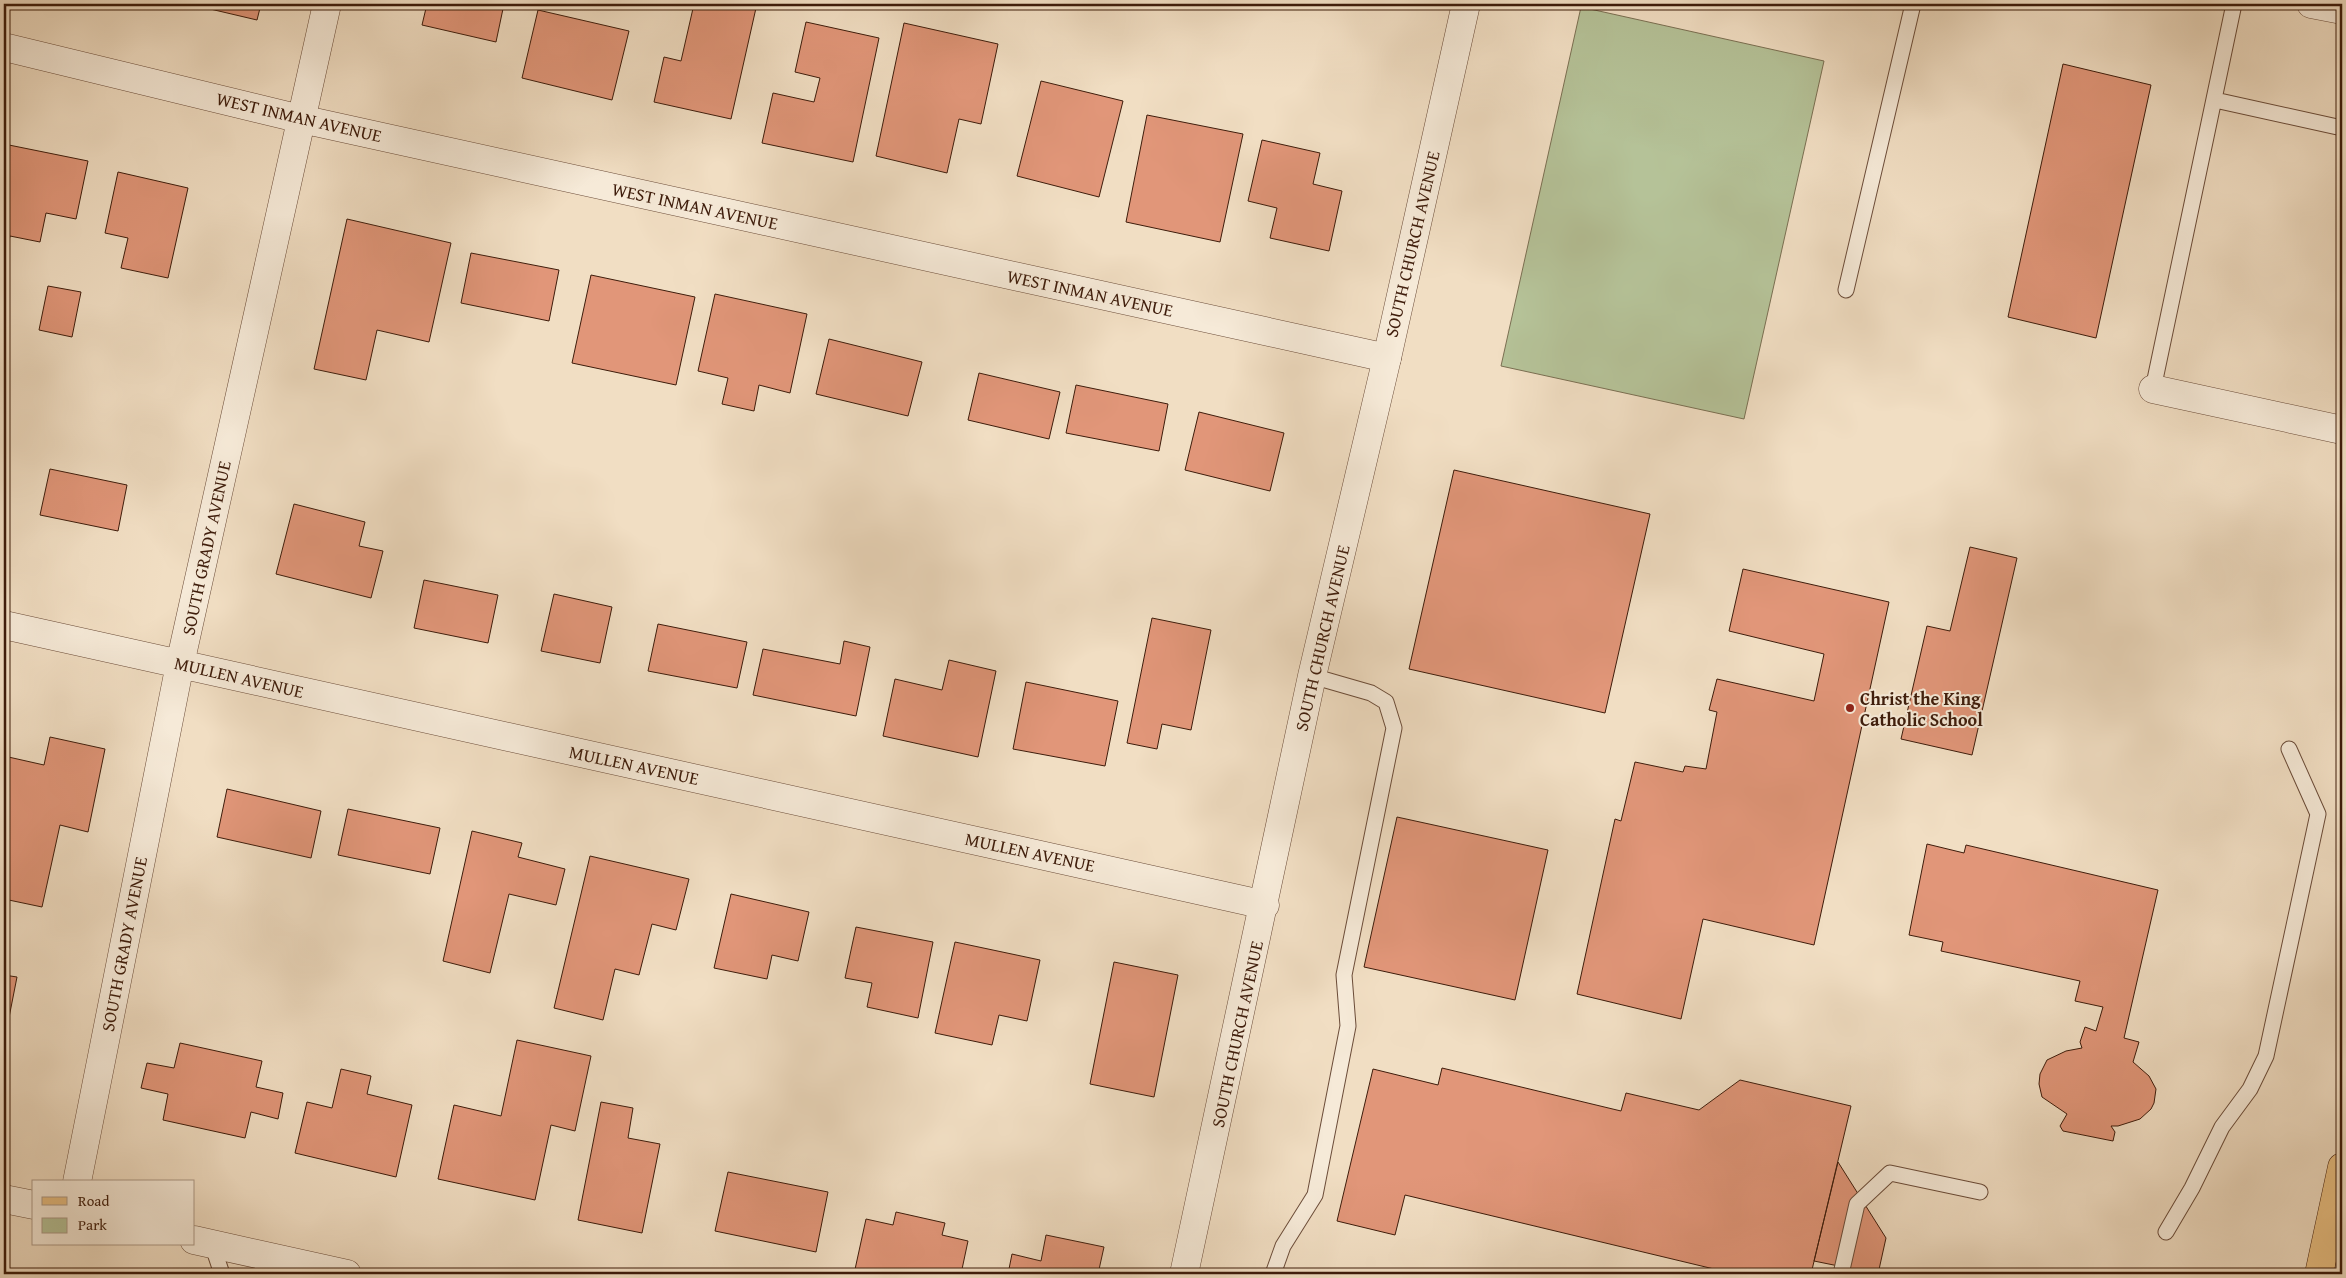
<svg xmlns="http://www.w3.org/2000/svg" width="2346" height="1278" viewBox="0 0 2346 1278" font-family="'Gentium Book Plus',serif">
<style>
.green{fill:#b5c298;stroke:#7a6f52}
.building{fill:#e19679;stroke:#3e1c0b}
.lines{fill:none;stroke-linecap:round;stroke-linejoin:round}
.service-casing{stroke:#6b4c39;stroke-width:17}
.minor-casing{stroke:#6b4c39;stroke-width:29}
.tertiary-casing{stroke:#6b4c39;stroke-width:29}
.primary-casing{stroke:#3e1c0b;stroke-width:29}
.service{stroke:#f6ead8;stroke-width:15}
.minor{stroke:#f6ead8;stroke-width:28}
.tertiary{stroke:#f6ead8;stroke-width:28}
.primary{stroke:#e8bf82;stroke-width:28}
.poi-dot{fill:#8f2418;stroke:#f6ead8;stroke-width:2}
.labels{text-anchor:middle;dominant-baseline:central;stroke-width:4;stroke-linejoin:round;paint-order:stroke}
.street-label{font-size:18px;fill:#3e1c0b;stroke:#f6ead8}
.poi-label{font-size:18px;font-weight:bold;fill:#3e1c0b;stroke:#f6ead8;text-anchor:start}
</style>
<rect width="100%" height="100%" fill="#f1dec3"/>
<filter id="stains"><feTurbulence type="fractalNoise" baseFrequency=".004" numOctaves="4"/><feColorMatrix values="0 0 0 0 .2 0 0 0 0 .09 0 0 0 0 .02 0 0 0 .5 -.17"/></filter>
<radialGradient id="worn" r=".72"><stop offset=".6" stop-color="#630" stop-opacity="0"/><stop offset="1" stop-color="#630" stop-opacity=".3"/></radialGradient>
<path class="green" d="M1581 7 1824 61 1744 419 1501 366Z"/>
<path class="building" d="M189 4H261L257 20Z
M427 4H504L496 42 422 25Z
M694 4H738L756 8 731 119 654 102 664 57 681 61Z
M538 10 629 31 612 100 522 78Z
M806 22 879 38 853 162 762 143 773 93 814 102 820 78 795 72Z
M904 23 998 44 981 124 959 119 947 173 876 156Z
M2063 64 2151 85 2096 338 2008 317Z
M1041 81 1123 101 1099 197 1017 176Z
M1147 115 1243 134 1220 242 1126 222Z
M1262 140 1320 153 1313 184 1342 191 1329 251 1270 238 1277 208 1248 201Z
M4 144 88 161 76 219 46 213 40 242 10 236 4 266Z
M118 172 188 188 168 278 121 268 128 238 105 233Z
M347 219 451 243 429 342 377 330 366 380 314 369Z
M471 253 559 270 549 321 461 303Z
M591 275 695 297 676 385 572 363Z
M48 286 81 292 72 337 39 330Z
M715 294 807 314 790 393 759 385 754 411 722 404 728 378 698 371Z
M829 339 922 362 908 416 816 394Z
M979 373 1060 392 1049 439 968 420Z
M1076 385 1168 404 1159 451 1066 433Z
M1199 412 1284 433 1270 491 1185 470Z
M4 459 8 460 4 483Z
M50 469 127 485 118 531 40 515Z
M1454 470 1650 514 1605 713 1409 669Z
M294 504 365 522 359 546 383 551 371 598 276 574Z
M1970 547 2017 558 1972 755 1901 739 1927 626 1950 631Z
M1743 569 1889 602 1814 945 1703 919 1681 1019 1577 994 1615 819 1621 821 1635 762 1683 772 1685 766 1706 769 1717 712 1709 710 1717 679 1814 701 1824 654 1729 631Z
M424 580 498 595 488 643 414 628Z
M554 594 612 607 600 663 541 651Z
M1152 618 1211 630 1191 730 1162 724 1157 749 1127 743Z
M658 624 747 642 737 688 648 671Z
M844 641 870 647 856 716 753 695 763 649 840 664Z
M949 660 996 671 978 757 883 736 895 679 942 690Z
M1026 682 1118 701 1105 766 1013 749Z
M50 737 105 749 88 832 60 825 42 907 4 899V756L44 765Z
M227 789 321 811 311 858 217 837Z
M348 809 440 828 430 874 338 855Z
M1397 817 1548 850 1515 1000 1364 967Z
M472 831 522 843 518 857 565 869 556 905 509 894 490 973 443 961Z
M1927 844 1964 853 1966 845 2158 890 2124 1038 2139 1042 2133 1062 2149 1076 2156 1089 2154 1103 2151 1109 2140 1119 2118 1126H2111L2115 1132 2113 1141 2063 1131 2060 1126 2067 1114 2042 1097 2039 1084 2040 1074 2047 1060 2066 1051 2082 1048 2080 1042 2085 1027 2096 1031 2103 1007 2075 1001 2080 981 1941 951 1943 942 1909 935Z
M590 856 689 879 676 930 652 924 639 975 615 969 603 1020 554 1008Z
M731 894 809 912 798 961 772 955 767 979 714 968Z
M856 927 933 942 918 1018 867 1007 872 983 845 978Z
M955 942 1040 960 1027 1021 999 1015 992 1045 935 1033Z
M1114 962 1178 975 1154 1097 1090 1084Z
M4 975 17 977 4 1043Z
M517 1040 591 1056 575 1131 551 1125 535 1200 438 1179 454 1105 501 1116Z
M180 1043 262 1061 256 1087 283 1093 278 1119 251 1112 245 1138 163 1120 168 1094 141 1088 147 1063 174 1068Z
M1442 1068 1621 1111 1626 1093 1699 1110 1740 1080 1851 1106 1811 1274H1713L1714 1269 1405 1195 1395 1235 1337 1221 1373 1069 1438 1085Z
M341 1069 371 1076 367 1094 412 1105 396 1177 295 1153 307 1102 332 1108Z
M601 1102 633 1108 628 1138 660 1144 642 1233 578 1220Z
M1838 1162 1886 1238 1878 1274 1814 1261Z
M728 1172 828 1192 816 1252 715 1231Z
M896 1212 945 1223 942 1235 968 1241 961 1274H854L866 1219 893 1225Z
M1046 1235 1104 1247 1098 1274H1008L1012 1254 1041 1261Z"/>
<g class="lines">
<g class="service-casing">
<path id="service" d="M2215 100 2342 128
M1846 290 1913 4
M2153 389 2234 4
M2166 1232 2192 1188 2222 1127 2250 1089 2266 1056 2318 814 2289 749
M212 1244 222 1274
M1273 1274 1283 1246 1315 1195 1348 1026 1344 975 1394 728 1386 702 1371 693 1312 676
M1841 1274 1857 1204 1890 1173 1980 1192"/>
</g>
<g class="minor-casing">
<path id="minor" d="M2311 4 2342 10
M4 47 301 119 1387 358
M2153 389 2342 430
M4 625 1265 905
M77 1182 180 664 327 4
M4 1199 34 1205
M194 1240 347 1274"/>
</g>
<g class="tertiary-casing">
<path id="tertiary" d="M1184 1274 1312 676 1387 358 1466 4"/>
</g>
<g class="primary-casing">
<path id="primary" d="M2319 1274 2342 1167"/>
</g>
<use href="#service" class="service"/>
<use href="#minor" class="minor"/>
<use href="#tertiary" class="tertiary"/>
<use href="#primary" class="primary"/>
</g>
<circle class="poi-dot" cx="1850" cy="708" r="5"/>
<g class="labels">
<g class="street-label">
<text transform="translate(299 117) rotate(13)">WEST INMAN AVENUE</text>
<text transform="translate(695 206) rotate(12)">WEST INMAN AVENUE</text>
<text transform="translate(1412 244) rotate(-77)">SOUTH CHURCH AVENUE</text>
<text transform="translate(1090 293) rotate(12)">WEST INMAN AVENUE</text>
<text transform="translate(206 548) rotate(-78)">SOUTH GRADY AVENUE</text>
<text transform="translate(1322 638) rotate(-77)">SOUTH CHURCH AVENUE</text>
<text transform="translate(239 677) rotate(13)">MULLEN AVENUE</text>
<text transform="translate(634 765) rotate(12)">MULLEN AVENUE</text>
<text transform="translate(1030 852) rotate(12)">MULLEN AVENUE</text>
<text transform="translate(124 944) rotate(-79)">SOUTH GRADY AVENUE</text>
<text transform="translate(1237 1034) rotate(-78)">SOUTH CHURCH AVENUE</text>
</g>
<g class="poi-label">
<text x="1860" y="698">Christ the King<tspan x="1860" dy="21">Catholic School</tspan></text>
</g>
</g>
<rect width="2346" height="1278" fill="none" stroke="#f1dec3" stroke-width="20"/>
<rect x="5" y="5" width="2336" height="1268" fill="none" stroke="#3e1c0b" stroke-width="2.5"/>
<rect x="10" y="10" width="2326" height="1258" fill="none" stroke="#3e1c0b"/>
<rect x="32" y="1180" width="162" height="65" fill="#f6ead8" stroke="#ac9886"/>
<rect x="42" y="1197" width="25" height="8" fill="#e8bf82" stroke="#ac9886"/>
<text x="78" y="1206" font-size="15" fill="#3e1c0b">Road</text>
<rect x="42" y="1218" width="25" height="15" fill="#b5c298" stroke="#ac9886"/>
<text x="78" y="1230" font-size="15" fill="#3e1c0b">Park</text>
<rect width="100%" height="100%" filter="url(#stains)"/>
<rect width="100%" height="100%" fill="url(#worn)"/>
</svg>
